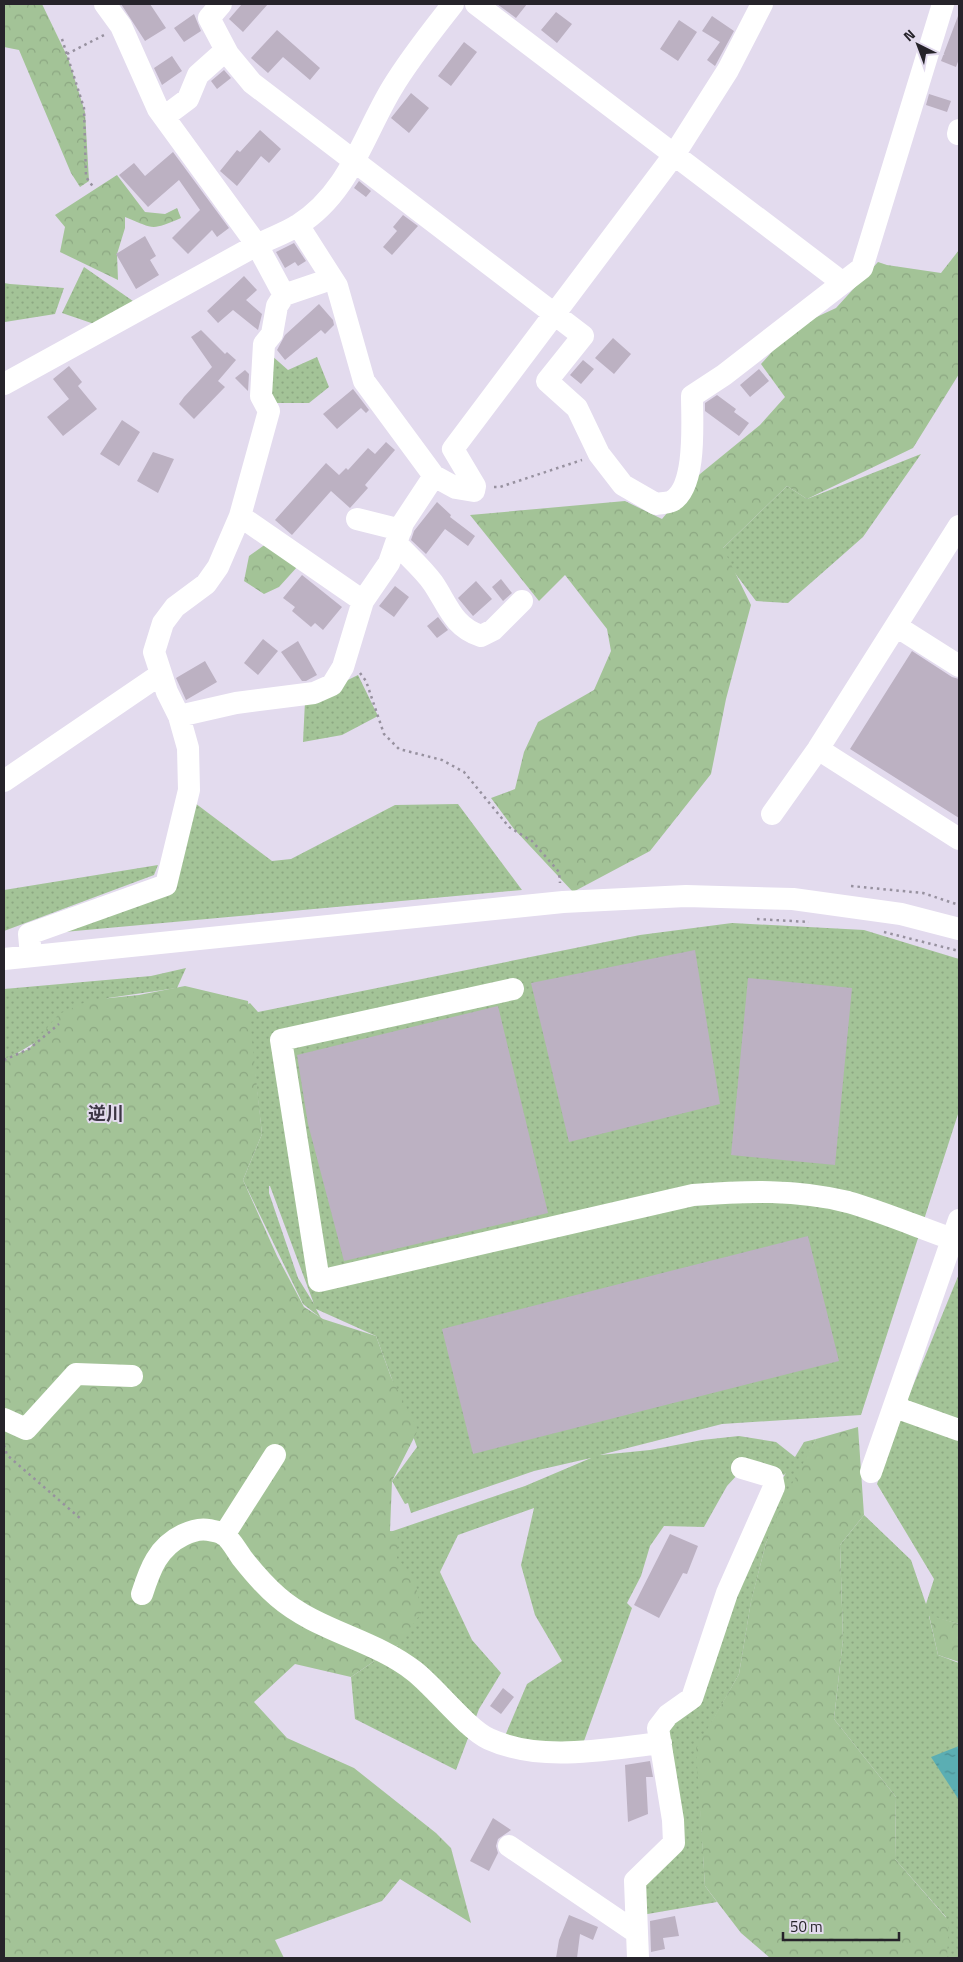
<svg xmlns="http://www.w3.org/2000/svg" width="963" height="1962" viewBox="0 0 963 1962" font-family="'Titillium Web','Noto Sans JP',sans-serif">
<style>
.grass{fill:url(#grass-dots);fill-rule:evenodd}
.forest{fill:url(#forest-crowns)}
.water{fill:url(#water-ripples)}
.building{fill:#bcb1c2}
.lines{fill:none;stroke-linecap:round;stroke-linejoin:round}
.path{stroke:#97919f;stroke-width:2.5;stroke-dasharray:2.5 4;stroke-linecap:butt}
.minor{stroke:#fff;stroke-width:22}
.labels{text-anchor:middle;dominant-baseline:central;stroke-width:4;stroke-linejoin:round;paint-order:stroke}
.quarter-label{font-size:18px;font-weight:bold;fill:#3c3544;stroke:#e3dbee}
</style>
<defs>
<pattern id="grass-dots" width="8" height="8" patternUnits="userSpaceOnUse" patternTransform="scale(1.25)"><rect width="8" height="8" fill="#a3c397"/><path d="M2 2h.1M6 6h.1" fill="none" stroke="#8ca782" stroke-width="1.8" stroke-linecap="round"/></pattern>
<pattern id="forest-crowns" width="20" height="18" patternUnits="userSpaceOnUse" patternTransform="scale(1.25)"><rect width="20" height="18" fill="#a3c397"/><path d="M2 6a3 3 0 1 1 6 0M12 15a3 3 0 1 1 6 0" fill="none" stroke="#8ca782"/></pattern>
<pattern id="water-ripples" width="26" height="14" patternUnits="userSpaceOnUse" patternTransform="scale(1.25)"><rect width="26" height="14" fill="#5baeb3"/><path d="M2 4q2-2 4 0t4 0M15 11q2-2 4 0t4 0" fill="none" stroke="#4b8d92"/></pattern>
</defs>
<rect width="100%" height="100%" fill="#e3dbee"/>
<path class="grass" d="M84 267 143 308 106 328 62 313Z
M4 283 10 284 64 288 55 314 5 322Z
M271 355 288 370 317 357 329 387 309 403H271Z
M921 454 863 537 788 603 756 601 719 552 787 486 807 499Z
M358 675 378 716 342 735 303 742 305 701Z
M191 800 272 861 291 859 395 805 458 804 522 890 42 934 170 886Z
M158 865 154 875 4 931V890Z
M732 923 864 930 959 959V1111L861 1415 722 1424 600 1455 650 1450 702 1440 739 1436 776 1442 795 1457 804 1442 816 1439 766 1543 751 1602 739 1674 697 1749 705 1886 717 1902 636 1916 635 1881 674 1843 661 1743 692 1698 766 1506 786 1473 784 1475 750 1461 727 1486 704 1527 664 1526 650 1546 641 1576 627 1603 632 1608 580 1752 502 1743 527 1684 562 1661 535 1615 521 1565 534 1508 458 1535 440 1572 472 1640 501 1673 479 1709 456 1770 355 1719 351 1677 398 1645 397 1558 390 1532 525 1486 591 1458 534 1471 411 1513 408 1503 405 1504 392 1481 417 1447 376 1336 316 1309 321 1318 303 1304 243 1180 262 1134 247 1005 250 1003 258 1012 640 935ZM269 1186H270L314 1304 298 1278 269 1193Z
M186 968 177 988 108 998 11 1057 4 1059V989L151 976Z
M959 1274V1624L929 1616 938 1655 959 1663V1958H946V1917L895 1859 896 1797 834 1719 843 1639 840 1545 864 1515 911 1560 926 1604 934 1579 877 1484 903 1410Z"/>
<path class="forest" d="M4 4H42L68 58 85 112 89 181 80 187 71 173 19 50 4 47Z
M117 175 145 212 165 214 177 208 181 218C150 231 155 229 125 217V228L117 254 118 280 60 252 65 227 55 215Z
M959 250V374L913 448 807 499 787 486 723 548 751 605 726 699 711 774 650 851 573 892 514 829 491 798 515 789 524 752 538 722 594 690 611 651 607 629 565 575 539 601 470 515 625 501 662 519 700 474 760 425 785 397 761 364 793 328 836 308 878 262 887 265 941 273Z
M270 541 298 566 279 587 264 594 244 581 249 556Z
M185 986 248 1001 262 1134 243 1180 277 1256 304 1307 323 1319 376 1336 391 1377 418 1430 392 1481 390 1531 398 1532 397 1558 415 1579 421 1613 398 1645 351 1677 295 1664 254 1702 287 1738 354 1768 436 1833 451 1848 471 1923 400 1879 382 1901 275 1940 284 1958H4V1059L29 1049 59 1014 90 1000 139 995Z
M858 1427 864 1515 840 1545 843 1639 834 1719 896 1797 895 1859 949 1921 947 1958H770L741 1933 705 1886 696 1749 739 1674 751 1601 766 1543 786 1495 816 1439Z
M929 1615 959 1624V1662L938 1655Z"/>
<path class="water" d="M959 1746V1800L931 1757Z"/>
<path class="building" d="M121 4H150L166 28 145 41Z
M242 4H268L243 32 229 19Z
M497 4H527L516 18Z
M556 12 572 24 557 43 541 30Z
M194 14 201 31 184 42 174 28Z
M712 16 734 31 715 66 707 60 720 42 702 31Z
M958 16 959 59 956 67 941 61Z
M679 20 697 32 678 61 660 49Z
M277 30 320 68 310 80 283 57 268 73 251 58Z
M464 42 477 52 451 86 438 76Z
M172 56 182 71 162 85 154 68Z
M224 70 231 78 217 89 211 81Z
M411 93 429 108 409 133 391 118Z
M929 94 951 101 947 112 926 105Z
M260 130 281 149 269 163 261 156 237 186 220 171 237 150 240 152Z
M173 152 229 228 217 237 212 230 188 254 172 238 200 210 179 180 148 207 119 175 134 163 145 176Z
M359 181 371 191 366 197 354 188Z
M403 215 418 226 392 255 383 247 397 231 393 227Z
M145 236 156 256 150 260 159 275 136 289 116 254Z
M294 243 306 261 298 266 295 262 285 268 276 252Z
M244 276 257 290 246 300 262 314 258 330 233 310 218 323 207 311Z
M319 304 333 320 334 325 325 334 321 330 285 360 277 350 285 335Z
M201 330 225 354 227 352 236 360 218 381 225 387 194 419 179 404 184 397 212 367 191 337Z
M613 338 631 354 614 374 595 358Z
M583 360 594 369 581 384 570 375Z
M69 366 82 382 78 386 97 409 63 436 47 417 69 399 53 379Z
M759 369 769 381 750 397 740 385Z
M245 370 249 374 248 391 235 378Z
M353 389 369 410 366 413 361 408 337 429 323 414Z
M717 395 736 409 734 412 749 423 739 436 705 411V403Z
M122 420 140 432 119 466 100 454Z
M386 442 395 450 365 485 368 488 350 508 331 491 292 535 275 520 326 463 339 475 346 468 348 470 368 448 375 454Z
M153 452 174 459 158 493 137 481Z
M437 502 451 515 450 517 475 536 468 546 445 529 426 554 411 540 414 531Z
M302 575 342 607 323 630 315 623 311 627 292 611 295 607 283 598Z
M501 579 512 593 503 601 492 587Z
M476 581 492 599 473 616 458 598Z
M395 586 409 597 394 617 379 606Z
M438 617 448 630 437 638 427 626Z
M263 639 278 651 258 675 244 663Z
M298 641 317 675 306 681H302L281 652Z
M912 651 952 677 959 679V818L850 749Z
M205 661 217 682 186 700 176 678Z
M695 950 720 1104 569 1142 531 983Z
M748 978 852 988 835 1165 731 1155Z
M498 1006 548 1213 344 1261 308 1124 297 1055Z
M808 1236 839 1361 473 1454 442 1329Z
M670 1534 698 1546 687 1574 683 1573 659 1618 634 1605Z
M503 1688 514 1697 501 1714 490 1706Z
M650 1761 653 1777H646L648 1814 628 1822 625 1765Z
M493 1818 511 1830 498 1839 496 1846 498 1853 489 1871 470 1861Z
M569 1915 598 1927 593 1940 580 1934 577 1958H556L559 1940Z
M675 1916 679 1936 663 1938 665 1949 651 1952 650 1921Z"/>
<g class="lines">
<path class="path" d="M62 39 84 108 86 177 94 188
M67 54 106 34
M494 487H500L582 460
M360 673 366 681 384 734 399 749 442 760 464 772 509 827 532 841 559 872 560 883
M851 886 923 893 959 905
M757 919 809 922
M884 932 959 951
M4 1060 29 1049 59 1024
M4 1445 7 1455 82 1520"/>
<path class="minor" d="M105 4 121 26 158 109 257 245 284 295
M221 4 209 18 228 54 252 83 583 336 547 381 577 408 599 454 623 485 656 504C661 503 668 503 672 501 697 487 692 421 692 396L724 375 862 268 943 4
M476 4 843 283
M164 117 188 99 198 75 226 50
M958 134 959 130
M298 225 337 286 364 381 434 476
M4 384 257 245C270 238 286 233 298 225 349 193 363 136 392 88 410 58 432 31 453 4
M240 516 363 601
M357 519 401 530
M396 543C408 556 423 569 433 583 448 605 453 627 481 636L493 630 522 601
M896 626 959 666
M179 716 236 703 314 693 332 685 343 667 363 601 389 563 403 523 434 476 456 488 474 491 475 486 453 449 674 155 728 70 762 4
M818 749 959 839
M4 781 161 674
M772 814 818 749 959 526
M31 956 29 934 166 885 189 790 188 748 179 716 167 692 154 652 163 623 175 607 206 584 218 567 240 516 269 411 261 396 264 344 272 334 277 306 284 295 331 279
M4 959 563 902 686 896 793 899 901 914 959 929
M513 989 281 1040 319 1281 693 1195C745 1191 797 1189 848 1202 883 1212 918 1227 952 1239
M895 1404 903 1410 959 1430
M4 1419 26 1429 76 1374 132 1376
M871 1472 959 1220
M224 1535 275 1455
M142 1594C150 1569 158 1547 183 1535 191 1531 200 1528 209 1530 213 1531 220 1532 223 1534 230 1538 237 1551 242 1558 253 1572 264 1585 278 1597 317 1631 373 1639 414 1671 436 1688 466 1728 489 1739 542 1763 606 1749 661 1743
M509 1846 637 1933
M638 1958 635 1881 674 1843 673 1820 658 1728 668 1715 692 1698 727 1593 774 1487 772 1477 742 1468"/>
</g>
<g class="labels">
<g class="quarter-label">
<text x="106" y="1113">逆川</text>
</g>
</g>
<rect width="963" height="1962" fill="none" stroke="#26232a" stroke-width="10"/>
<g transform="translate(918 45) rotate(318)" stroke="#e3dbee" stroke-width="4" paint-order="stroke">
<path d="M0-4L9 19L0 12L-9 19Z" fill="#26232a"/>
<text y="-8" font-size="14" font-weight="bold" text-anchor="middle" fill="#26232a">N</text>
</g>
<path d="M783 1932v8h116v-8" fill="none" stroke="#26232a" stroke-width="2.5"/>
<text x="790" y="1932" font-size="15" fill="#26232a" stroke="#e3dbee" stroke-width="4" paint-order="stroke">50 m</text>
</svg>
